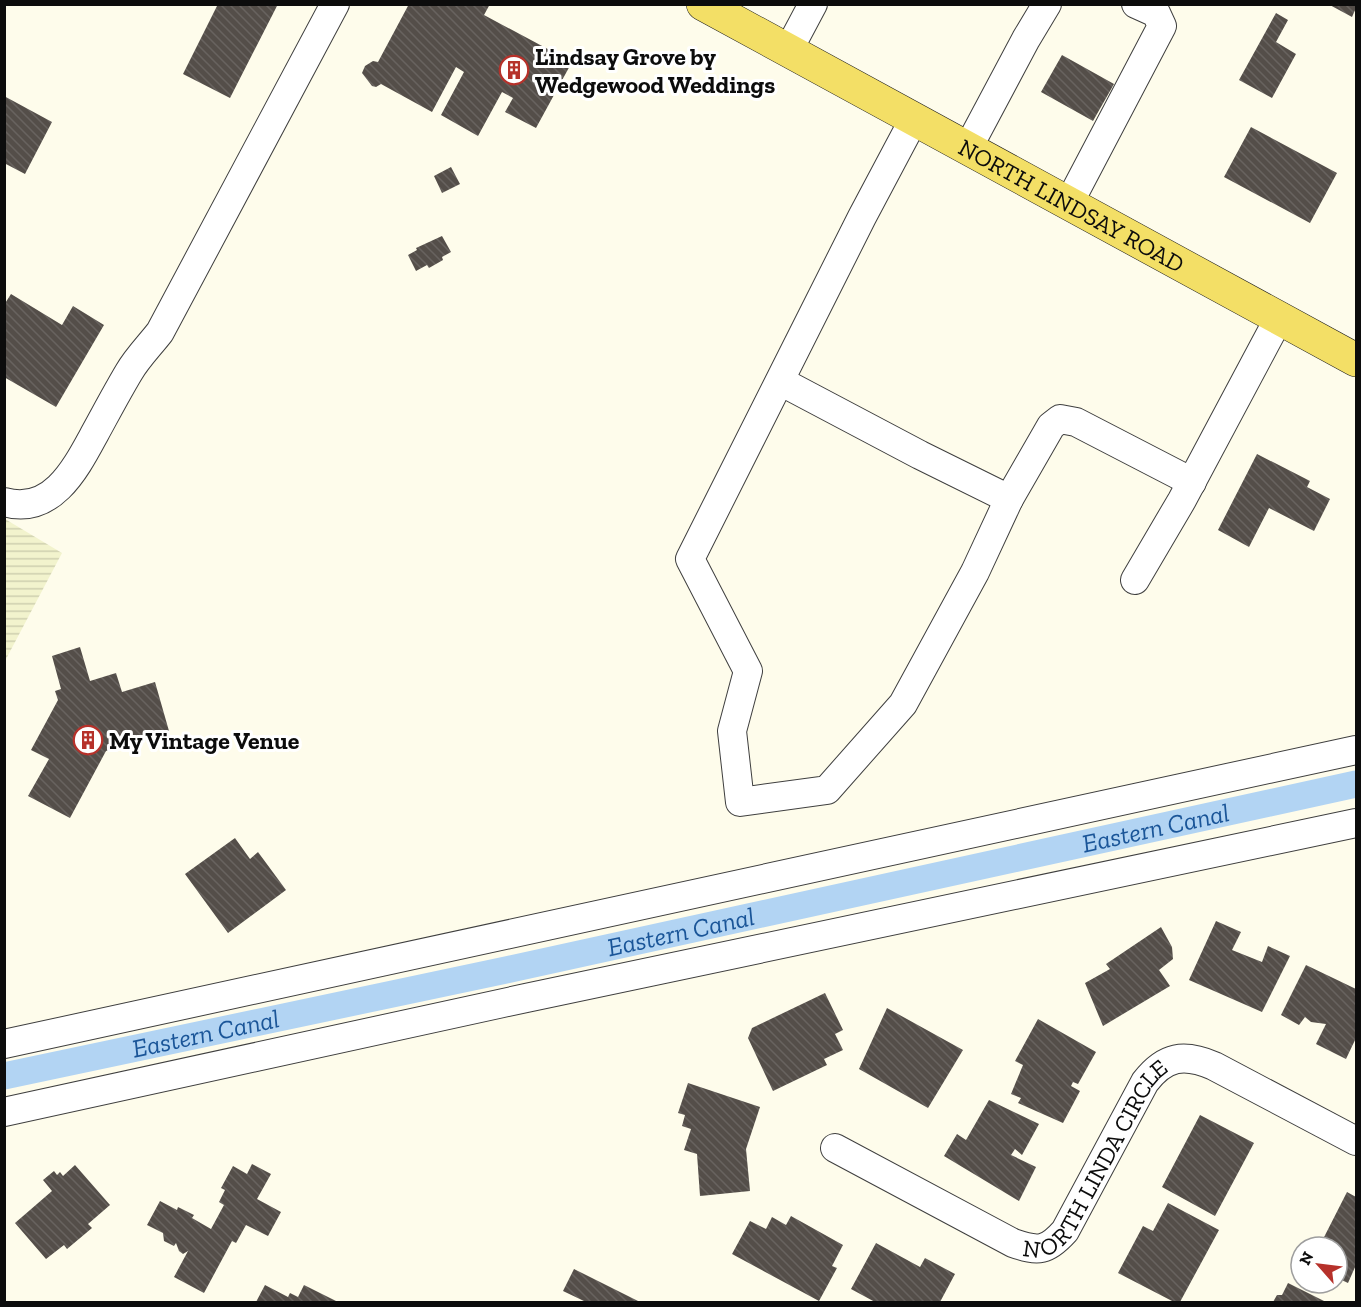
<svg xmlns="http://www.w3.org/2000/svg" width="1361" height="1307" viewBox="0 0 1361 1307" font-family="'Zilla Slab',serif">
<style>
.farmland{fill:url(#farmland-rules)}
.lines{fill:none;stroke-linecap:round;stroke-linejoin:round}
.canal{stroke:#b2d4f3;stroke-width:27}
.building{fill:url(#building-back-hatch)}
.minor-casing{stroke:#3f3f3f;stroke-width:30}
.major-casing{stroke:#1d1d1d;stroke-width:34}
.minor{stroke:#fff;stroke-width:28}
.major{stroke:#f3df66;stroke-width:33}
.labels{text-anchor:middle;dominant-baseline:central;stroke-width:6;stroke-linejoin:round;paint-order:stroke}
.poi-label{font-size:24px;font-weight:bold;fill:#0c0c0c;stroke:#fff;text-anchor:start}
.street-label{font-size:24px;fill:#0c0c0c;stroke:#fff}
.water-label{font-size:26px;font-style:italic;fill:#1a5598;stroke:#fff}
</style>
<defs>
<pattern id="farmland-rules" width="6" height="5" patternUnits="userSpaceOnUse" patternTransform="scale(1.5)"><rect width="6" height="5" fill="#f2f3cd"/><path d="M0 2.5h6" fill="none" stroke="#cecfaf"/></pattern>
<pattern id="building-back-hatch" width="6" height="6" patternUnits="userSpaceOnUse" patternTransform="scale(1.5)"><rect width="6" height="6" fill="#544e49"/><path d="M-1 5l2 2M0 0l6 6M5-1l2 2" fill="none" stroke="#68635f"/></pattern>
</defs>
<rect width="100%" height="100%" fill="#fefceb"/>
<path class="farmland" d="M5 519 62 553 5 661Z"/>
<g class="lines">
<path class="canal" id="s1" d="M4 1076 506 970 1356 784"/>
</g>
<path class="building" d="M218 4H278L230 98 183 74Z
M409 4H490L484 15 572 62 536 128 505 112 513 98 502 92 478 136 441 115 464 72 456 67 432 112 381 84 376 87 372 86 362 73 365 66 373 61 378 62Z
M1328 4H1356V8L1352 17Z
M1276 13 1288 20 1276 42 1296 54 1272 98 1239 80Z
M1062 55 1114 84 1093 121 1041 92Z
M4 96 52 122 25 174 4 163Z
M1251 127 1337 173 1310 223 1224 177Z
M451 167 460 184 442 193 434 176Z
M442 236 451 252 442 257 443 260 429 268 427 265 416 271 408 255 417 250 416 248Z
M11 294 62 325 73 306 104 325 56 407 4 377V305Z
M1257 454 1310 481 1307 487 1330 499 1314 531 1269 508 1249 547 1218 530Z
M80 647 90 681 116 673 122 692 155 682 169 731 106 751 70 818 28 796 49 759 31 750 58 700 55 691 61 689 52 656Z
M235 838 250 859 258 852 286 890 228 933 185 874Z
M1216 921 1241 932 1232 950 1262 962 1268 946 1290 956 1262 1012 1189 980Z
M1161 927 1172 947 1173 959 1159 970 1170 986 1103 1026 1085 983 1110 969 1106 964Z
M1306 965 1356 989V1038L1346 1059 1316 1044 1326 1024 1311 1022 1305 1017 1299 1025 1281 1015Z
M825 993 843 1030 835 1034 843 1050 824 1059 827 1065 773 1091 748 1038 752 1028Z
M887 1008 963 1050 928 1108 859 1069Z
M1038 1019 1096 1052 1078 1084 1073 1082 1071 1086 1080 1091 1063 1123 1018 1103 1021 1098 1011 1094 1023 1065 1015 1061Z
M688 1083 760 1107 746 1149 750 1191 700 1196 697 1154 684 1150 691 1129 682 1126 685 1115 678 1113Z
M989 1100 1039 1124 1022 1155 1015 1149 1011 1155 1036 1167 1019 1201 944 1156 957 1134 966 1140Z
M1200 1115 1254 1143 1215 1216 1162 1187Z
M252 1164 271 1174 257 1199 281 1212 268 1236 246 1225 236 1243 232 1241 204 1293 174 1277 188 1251 183 1254 179 1251 176 1243 174 1246 164 1241 163 1233 147 1225 160 1201 177 1210 178 1207 194 1215 192 1218 211 1229 224 1205 219 1202 225 1190 221 1188 233 1166 247 1174Z
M75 1165 110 1205 88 1224 92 1228 67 1249 64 1245 46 1259 15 1223 52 1191 43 1180 54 1171 57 1175 60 1172 63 1176Z
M1347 1192 1356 1197V1265L1348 1283 1337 1278V1247H1319Z
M1168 1203 1219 1230 1180 1302H1174L1118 1273 1143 1226 1153 1231Z
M791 1216 843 1245 832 1266 837 1268 819 1301 732 1254 750 1221 766 1229 772 1217 786 1225Z
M876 1243 920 1267 925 1258 955 1274 940 1302H875L851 1289Z
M574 1269 640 1302H586L563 1291Z
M1288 1283 1326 1302H1273L1277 1295H1282Z
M265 1285 288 1297 290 1293 298 1297 304 1285 338 1302H256Z"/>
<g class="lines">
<g class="minor-casing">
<g id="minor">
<path d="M788 51 813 4"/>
<path d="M968 148 1026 39 1047 4"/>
<path d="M1069 203 1162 26 1156 13 1136 4"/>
<path d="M780 381 920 455 1009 499 975 572 903 704 827 790 740 802 732 731 748 671 690 559 862 217 914 119"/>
<path d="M1009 499 1051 426 1060 419 1076 422 1192 482"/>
<path d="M4 502C52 516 76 468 95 433 106 413 117 392 129 372 137 358 150 345 160 332L335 4"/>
<path d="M1135 580 1182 500 1279 318"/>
<path d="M4 1044 1356 750"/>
<path d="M4 1112 526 998 1356 823"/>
<path id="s2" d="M835 1148 1013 1243C1039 1252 1047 1251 1065 1231L1145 1082C1165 1056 1184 1053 1214 1066L1356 1141"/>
</g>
</g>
<g class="major-casing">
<g id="major">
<path id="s3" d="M703 4 1356 360"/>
</g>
</g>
<use href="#minor" class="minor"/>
<use href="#major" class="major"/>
</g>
<defs>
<g id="building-ring" transform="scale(1.5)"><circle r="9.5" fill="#fff" stroke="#b6312a" stroke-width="1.5"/><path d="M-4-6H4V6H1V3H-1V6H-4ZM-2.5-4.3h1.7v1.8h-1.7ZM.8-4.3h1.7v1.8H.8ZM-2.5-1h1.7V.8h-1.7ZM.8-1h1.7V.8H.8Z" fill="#b6312a"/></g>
</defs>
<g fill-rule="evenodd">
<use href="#building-ring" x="514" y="70"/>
<use href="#building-ring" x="88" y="740"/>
</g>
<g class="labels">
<g class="poi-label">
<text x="535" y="56">Lindsay Grove by<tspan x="535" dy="28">Wedgewood Weddings</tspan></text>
<text x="109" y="740">My Vintage Venue</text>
</g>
<g class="street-label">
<text stroke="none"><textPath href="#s3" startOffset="420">NORTH LINDSAY ROAD</textPath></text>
<text stroke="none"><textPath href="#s2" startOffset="334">NORTH LINDA CIRCLE</textPath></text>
</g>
<g class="water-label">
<text stroke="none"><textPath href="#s1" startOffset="1178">Eastern Canal</textPath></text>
<text stroke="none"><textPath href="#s1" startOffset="692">Eastern Canal</textPath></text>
<text stroke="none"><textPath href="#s1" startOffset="206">Eastern Canal</textPath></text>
</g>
</g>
<rect width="1361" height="1307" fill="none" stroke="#0c0c0c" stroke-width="12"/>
<g transform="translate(1319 1265) rotate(298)"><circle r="28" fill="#ffffff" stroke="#9e9e9e" stroke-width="1.5"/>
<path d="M0-4.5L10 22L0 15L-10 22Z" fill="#b6312a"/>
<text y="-9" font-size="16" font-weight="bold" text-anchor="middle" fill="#0c0c0c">N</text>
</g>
</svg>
